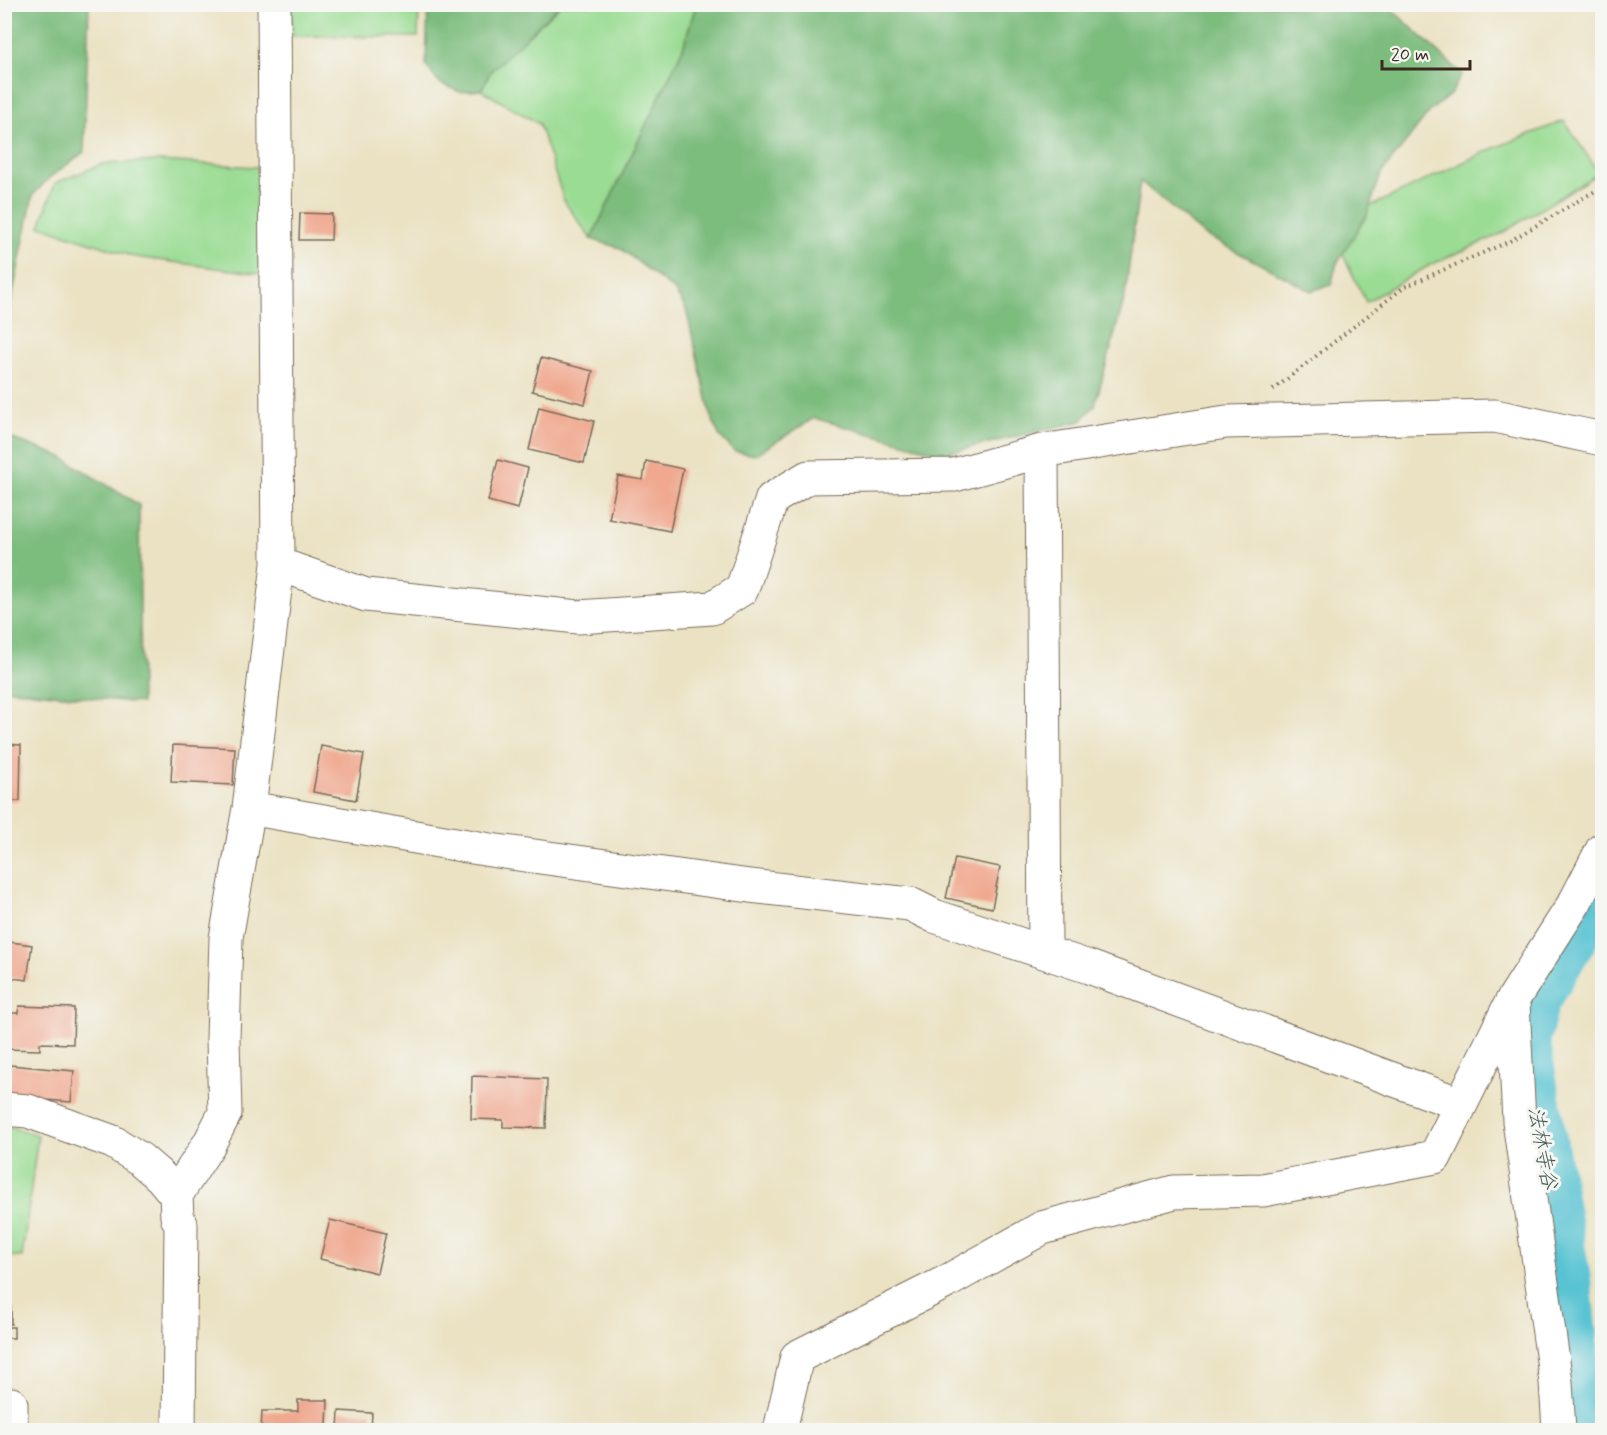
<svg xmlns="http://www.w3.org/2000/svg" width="1607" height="1435" viewBox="0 0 1607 1435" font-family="Mynerve,'Klee One',sans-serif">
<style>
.green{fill:#9adc93;stroke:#6a8358;stroke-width:1.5}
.forest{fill:#7bbc7d;stroke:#5b734e;stroke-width:1.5}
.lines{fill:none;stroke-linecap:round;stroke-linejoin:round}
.river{stroke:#58c3d3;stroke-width:52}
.building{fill:#f0a990}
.street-casing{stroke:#796a58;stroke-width:35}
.path{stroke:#796a58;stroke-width:4;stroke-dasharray:1.5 4.5;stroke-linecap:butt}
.street{stroke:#fff;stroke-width:33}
.labels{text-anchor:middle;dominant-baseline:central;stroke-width:6;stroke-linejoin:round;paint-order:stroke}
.water-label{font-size:21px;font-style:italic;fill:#445854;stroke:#f6f6f2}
</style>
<rect width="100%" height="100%" fill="#f6f6f2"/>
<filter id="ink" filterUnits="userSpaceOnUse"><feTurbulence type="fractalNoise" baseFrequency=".0167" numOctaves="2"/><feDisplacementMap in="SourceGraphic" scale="12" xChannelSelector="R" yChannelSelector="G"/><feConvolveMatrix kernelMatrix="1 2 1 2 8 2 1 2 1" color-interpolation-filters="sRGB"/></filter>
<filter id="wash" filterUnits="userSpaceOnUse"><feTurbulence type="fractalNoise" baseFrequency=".008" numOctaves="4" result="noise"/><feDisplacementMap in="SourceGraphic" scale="24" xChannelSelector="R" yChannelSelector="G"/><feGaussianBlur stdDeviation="1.35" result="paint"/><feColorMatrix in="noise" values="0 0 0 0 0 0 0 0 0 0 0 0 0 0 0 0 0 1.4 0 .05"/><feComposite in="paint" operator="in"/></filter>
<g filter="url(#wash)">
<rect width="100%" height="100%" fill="#ebe2c3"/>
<path class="green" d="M291 5H419L418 37 292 36Z
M560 5H696L683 48 591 239 564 201 539 124 481 90 491 71Z
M1564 121 1599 173 1499 235 1430 265 1366 302 1329 226 1489 150Z
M159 161 272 168 262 274 135 257 40 226 55 183 102 164Z
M4 1125 38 1135 22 1257 5 1256Z"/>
<path class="forest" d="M5 4 89 5 84 152 49 178 33 195 5 332Z
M428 5V4L560 5 491 71 481 90 460 92 439 83 426 66Z
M696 5H1387L1462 74 1451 94 1431 110 1381 174 1367 215 1337 263 1331 285 1311 291 1203 234 1140 181 1125 296 1095 405 1081 421 943 454 814 418 755 455 734 451 719 435 711 416 686 309 675 291 620 248 591 239 683 48Z
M5 436 60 456 139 505 141 703 5 689Z"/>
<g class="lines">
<path class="river" d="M1576 1430 1577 1398 1566 1286 1524 1040 1534 1000 1593 901"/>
</g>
<g id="blocks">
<path class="building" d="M300 213 332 214 331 240H299Z
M541 358 593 371 585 404 532 391Z
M539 407 594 421 584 463 529 450Z
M498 460 528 468 518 509 488 501Z
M646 461 683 469 670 531 609 519 618 476 643 480Z
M4 744 21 745 20 801H4Z
M173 745 235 748 233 785 171 782Z
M321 746 364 754 356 800 313 792Z
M955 858 1000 867 992 908 946 898Z
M4 941 32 945 27 980 4 977Z
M19 1006 74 1008 73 1044 40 1043V1050L4 1049V1013H18Z
M10 1065 74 1071 71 1102 7 1097Z
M472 1076 547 1079 546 1128 503 1127V1120L471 1119Z
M330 1220 386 1233 377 1273 320 1259Z
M4 1272 11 1273V1324H4Z
M5 1327H14V1338H5Z
M298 1400H328L327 1426H330L329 1430H261L262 1411H298Z
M339 1411 372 1413 371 1430H338Z"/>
</g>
</g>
<g filter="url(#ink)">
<use href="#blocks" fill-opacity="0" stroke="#796a58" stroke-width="1.5"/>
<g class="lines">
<g class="street-casing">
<path id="street" d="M1042 451 1045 952
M278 564 366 595 578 617 712 608 742 589 772 499 808 477 954 475 1042 451 1226 422 1495 416 1602 439
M249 808 490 850 750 886 910 904 934 916 1089 967 1460 1104
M1513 1003 1519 1121 1556 1382 1559 1430
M4 1109 28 1111 113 1142 140 1159 161 1177 176 1195
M4 1404H11V1430
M179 1430 181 1224 177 1217 176 1195 209 1144 225 1113 223 1039 226 938 249 808 278 564 274 4
M780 1430 797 1357 946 1282 1042 1228 1174 1192 1263 1190 1435 1157 1512 1001 1575 902 1602 850"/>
</g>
<path class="path" d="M1273 390 1404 287 1508 242 1602 187"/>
<use href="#street" class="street"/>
</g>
</g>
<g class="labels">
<g class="water-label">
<text transform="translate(1542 1148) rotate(80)">法林寺谷</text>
</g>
</g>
<rect width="1607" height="1435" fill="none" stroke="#f6f6f2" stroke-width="24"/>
<path d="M1382 60v9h88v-9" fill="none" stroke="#3b2a1e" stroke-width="3"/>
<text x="1391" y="60" font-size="18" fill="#3b2a1e" stroke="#f6f6f2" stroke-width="4.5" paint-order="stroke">20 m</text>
</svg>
